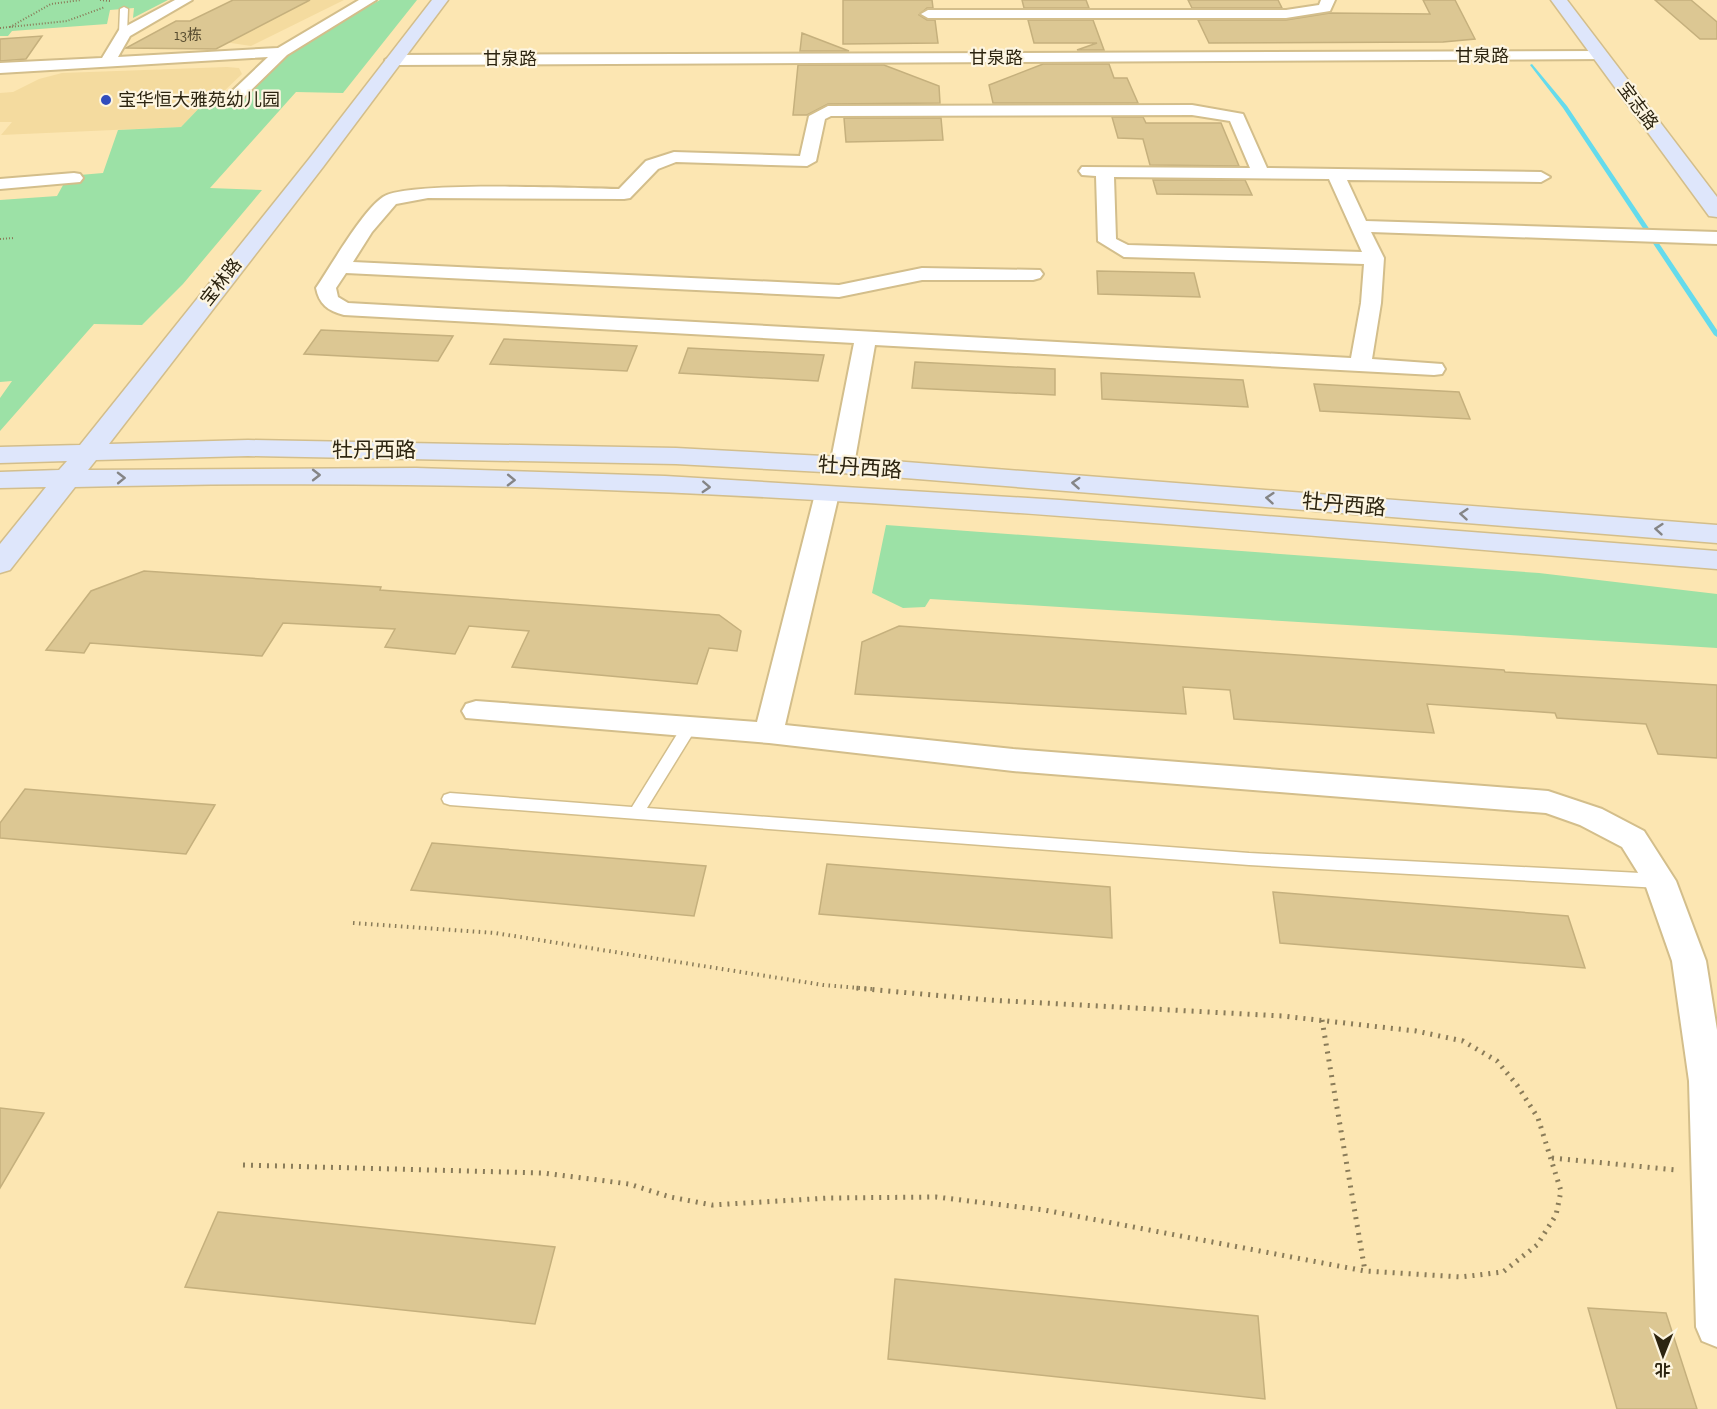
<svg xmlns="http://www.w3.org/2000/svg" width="1717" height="1409" viewBox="0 0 1717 1409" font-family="'Zilla Slab','Noto Sans SC',serif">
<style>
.built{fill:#f4db9f}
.green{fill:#9ce1a6}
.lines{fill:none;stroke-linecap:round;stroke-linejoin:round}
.stream{fill:#65dbec;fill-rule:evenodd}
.building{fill:#dcc793;stroke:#c5b07d;stroke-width:1.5}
.lane-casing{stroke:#d3be8b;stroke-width:3}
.street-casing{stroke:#d3be8b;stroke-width:4}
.secondary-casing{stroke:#d3be8b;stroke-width:3}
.path-far2{stroke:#8a7c59;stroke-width:2;stroke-dasharray:1 2;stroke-linecap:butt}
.path-far1{stroke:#8a7c59;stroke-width:4;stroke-dasharray:1.5 4.5;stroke-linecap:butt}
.path{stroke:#8a7c59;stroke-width:5;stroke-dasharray:2 6;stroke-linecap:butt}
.lane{fill:#fff;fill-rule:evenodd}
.street{fill:#fff;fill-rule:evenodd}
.secondary{fill:#dee6fb;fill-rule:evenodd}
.oneway{stroke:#858586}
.poi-dot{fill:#304cbd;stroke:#fdf5e0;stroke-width:2}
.labels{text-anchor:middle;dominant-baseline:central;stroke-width:4.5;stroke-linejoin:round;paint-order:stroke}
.far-number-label{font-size:15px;fill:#584d31}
.far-street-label{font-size:18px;fill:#2c2410;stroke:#fdf5e0}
.far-poi-label{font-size:18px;fill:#2c2410;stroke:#fdf5e0;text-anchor:start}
.street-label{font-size:21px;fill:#2c2410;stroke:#fdf5e0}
</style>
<rect width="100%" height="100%" fill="#fce6b2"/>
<path class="built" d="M271 0H344L251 46 191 37Z
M227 67 239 68 242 74 219 96 204 103 181 127 1 135 12 122H0V93L13 92 39 79 62 73Z"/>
<path class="green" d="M0 0H168L133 18 134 8 110 10 107 24 12 31 8 36H0Z
M380 0H417L343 93 296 92 210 188 262 190 183 284 142 325 94 324 0 431V398L12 381 0 382V200L57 196 68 176 103 173 118 130 181 127 204 103H238L295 47Z
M886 525 1539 573 1717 594V648L930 599 925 607 903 608 872 593Z"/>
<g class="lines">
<path class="stream" d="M1532 64 1567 106 1717 330V337L1714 335 1563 108 1530 65Z"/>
</g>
<path class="building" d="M233 0H310L216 49 126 48 176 21H190Z
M843 0H932L933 8H927L919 15 927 20H935L938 43 843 44Z
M1022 0H1086L1089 8H1024Z
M1188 0H1278L1282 8H1192Z
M1423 0H1455L1475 39 1443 42 1209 43 1198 20H1286L1330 13 1430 14Z
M1655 0H1691L1717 22V39H1700Z
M1028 20H1093L1104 50H1077L1097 43H1034Z
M802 33 849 51H800Z
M42 36 26 59 0 61V39Z
M1043 64H1109L1114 78H1127L1138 103H993L989 85Z
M798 65H884L939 86 940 103 828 104 807 115H793Z
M1112 117H1143L1146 123H1221L1239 166 1150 165 1143 139 1118 138Z
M844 118H941L943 140 846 142Z
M1153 180H1245L1252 195 1157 194Z
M1097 271 1194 273 1200 297 1098 294Z
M321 330 453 336 438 361 304 354Z
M504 339 637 346 627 371 490 364Z
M688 348 824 355 818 381 679 373Z
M915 362 1055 369V395L912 388Z
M1101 373 1243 380 1248 407 1102 399Z
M1314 384 1459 392 1470 419 1320 411Z
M144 571 381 587 380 590 719 615 741 631 737 651 709 648 697 684 512 667 529 631 469 626 455 654 385 647 395 629 283 623 262 656 90 643 84 653 46 650 91 591Z
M899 626 1504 670 1505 672 1717 685V758L1658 754 1646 724 1557 718 1555 713 1427 704 1434 733 1234 719 1230 690 1183 687 1186 714 855 694 862 642Z
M25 789 215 805 186 854 0 838V823Z
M432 843 706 866 694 916 411 890Z
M827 864 1110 887 1112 938 819 914Z
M1273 892 1568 916 1585 968 1280 943Z
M0 1108 44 1113 0 1188Z
M218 1212 555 1247 535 1324 185 1287Z
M895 1279 1258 1316 1265 1399 888 1359Z
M1588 1308 1666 1313 1697 1409H1617Z"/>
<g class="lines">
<g class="lane-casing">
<path id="lane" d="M124 7 128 9 127 33 123 35 119 33 120 9Z
M689 722 697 727 647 808 1249 853 1660 874 1666 876 1668 881 1666 886 1660 888 1249 865 450 805 444 803 442 799 444 795 450 793 632 807 684 723Z"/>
</g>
<g class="street-casing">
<path id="street" d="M175 0H192L130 36 118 57 278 48 359 0H376L287 55 239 102H227L225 99 227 96 268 57 0 73V63L102 58 119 30Z
M1321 0H1335L1330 11 1286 18H928L921 14 928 10H1286L1319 5Z
M1600 51 1608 56 1605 59 393 65 385 60 393 55Z
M1192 105 1243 114 1267 168 1541 172 1550 177 1541 182 1347 180 1366 221 1717 232V244L1371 232 1384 258 1381 303 1372 359 1442 364 1445 369 1442 374 1434 375 875 345 854 465 850 470H834L830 465 854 343 344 315C328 311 319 304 316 288 331 266 362 211 383 197 406 181 581 188 619 189L646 161 674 152 800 156 809 116 828 106ZM1192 115 1230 121 1250 168 1082 167 1079 171 1082 175 1096 176 1098 241 1124 257 1364 264 1361 303 1351 358 348 303 338 297 336 288 346 273 839 297 922 280H1033L1040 278 1043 274 1040 270 922 268 839 285 353 262 372 232 396 204 428 198 624 199 630 198 658 169 676 162 807 166 816 161 825 119 831 116ZM1114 177 1329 179 1362 252 1128 245 1116 239Z
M74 173 80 174 83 178 80 182 0 189V179Z
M827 487 836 489 839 494 785 725 1013 749 1548 791 1602 809 1644 831 1676 881 1706 961 1717 1030V1347L1702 1341 1696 1327 1689 1081 1672 961 1645 884 1622 847 1580 825 1546 813 1013 771 769 743 466 718 462 711 466 704 476 701 757 722 815 494 818 489Z"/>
</g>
<g class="secondary-casing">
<path id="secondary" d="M432 0H448L323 167 109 444 248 440 676 448 842 457 1717 525V543L842 473 676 464 248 456 96 460 88 470 416 468 665 476 1060 500 1717 551V569C1338 539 959 502 579 489 411 483 243 483 75 487L10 570 0 573V544L46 487 0 488V472L59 470 67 461 0 463V447L80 445 309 159Z
M1551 0H1567L1717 197V217L1709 216Z"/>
</g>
<path class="path-far2" d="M100 0 110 1
M10 27 51 4 81 0
M0 28 67 21 105 7
M0 239 14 238"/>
<path class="path-far1" d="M353 923 495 933 823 985 872 989"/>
<path class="path" d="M1322 1020 1365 1271
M1552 1158 1677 1170
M243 1165 543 1173 629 1184 670 1197 712 1205 829 1198 936 1197 1044 1210 1365 1271 1461 1277 1503 1272 1537 1245 1556 1215 1561 1191 1538 1118 1517 1085 1497 1061 1463 1041 1416 1031 1282 1016 988 1000 855 988"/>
<use href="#lane" class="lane"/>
<use href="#street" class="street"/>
<use href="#secondary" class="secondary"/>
</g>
<defs><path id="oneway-chevron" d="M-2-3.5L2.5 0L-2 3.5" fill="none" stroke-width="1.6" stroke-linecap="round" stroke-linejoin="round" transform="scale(1.5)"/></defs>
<g class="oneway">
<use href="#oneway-chevron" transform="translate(316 475)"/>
<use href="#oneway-chevron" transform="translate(121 478) rotate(-1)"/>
<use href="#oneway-chevron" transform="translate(511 480) rotate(1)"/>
<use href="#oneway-chevron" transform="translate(1076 483) rotate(-176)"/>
<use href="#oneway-chevron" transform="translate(706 487) rotate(3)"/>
<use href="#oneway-chevron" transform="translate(1270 498) rotate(-175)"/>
<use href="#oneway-chevron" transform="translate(1464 514) rotate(-175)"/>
<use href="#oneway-chevron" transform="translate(1659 529) rotate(-175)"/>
</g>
<circle class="poi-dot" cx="106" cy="100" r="6"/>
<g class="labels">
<g class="far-number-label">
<text x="188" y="35">13栋</text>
</g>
<g class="far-street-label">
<text x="1482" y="56">甘泉路</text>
<text x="996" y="58">甘泉路</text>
<text x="510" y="59">甘泉路</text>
<text transform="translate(1638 106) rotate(53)">宝志路</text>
<text transform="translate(221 282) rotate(-52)">宝林路</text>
</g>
<g class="far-poi-label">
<text x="118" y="100">宝华恒大雅苑幼儿园</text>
</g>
<g class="street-label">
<text x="374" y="449">牡丹西路</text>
<text transform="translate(860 467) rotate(4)">牡丹西路</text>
<text transform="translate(1344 504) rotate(5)">牡丹西路</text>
</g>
</g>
<g transform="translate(1663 1355) rotate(181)" stroke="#fdf5e0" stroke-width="4.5" paint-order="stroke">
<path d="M0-4.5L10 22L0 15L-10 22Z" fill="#2c2410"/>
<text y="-9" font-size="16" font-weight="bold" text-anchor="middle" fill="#2c2410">北</text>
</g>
</svg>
